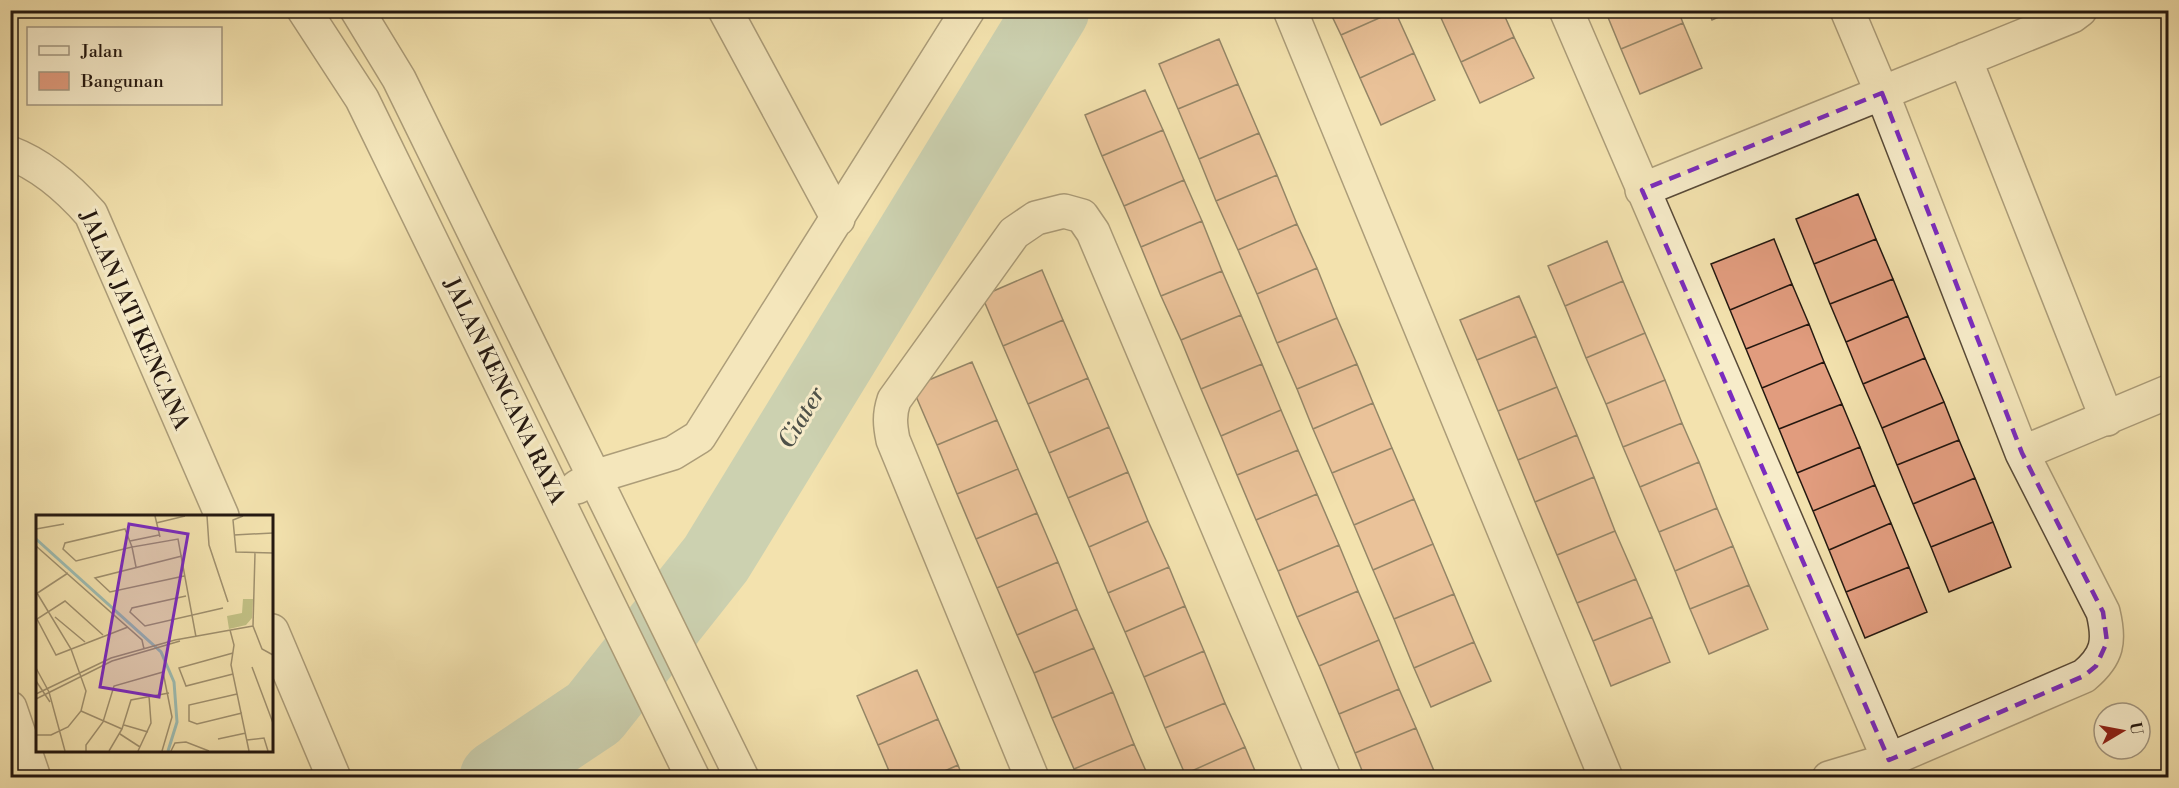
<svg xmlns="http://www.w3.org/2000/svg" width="2179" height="788" viewBox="0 0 2179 788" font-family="'Libre Bodoni',serif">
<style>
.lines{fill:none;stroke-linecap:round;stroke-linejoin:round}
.river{stroke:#9dbcb2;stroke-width:75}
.building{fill:#e19c7e;stroke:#241810;stroke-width:1.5}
.street-casing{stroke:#584a38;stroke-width:36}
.street{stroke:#f7ecca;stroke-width:33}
.marked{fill:none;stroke:#7b2cbf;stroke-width:4.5;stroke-dasharray:12 8;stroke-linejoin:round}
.labels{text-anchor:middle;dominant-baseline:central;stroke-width:6;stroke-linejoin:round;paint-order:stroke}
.street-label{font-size:22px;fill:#241810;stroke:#f7ecca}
.water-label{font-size:24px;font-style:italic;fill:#4e5149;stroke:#f7ecca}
.inset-river{fill:none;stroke:#9dbcb2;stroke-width:3}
.inset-road{fill:none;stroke:#a0916f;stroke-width:1.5}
.view{fill:#7b2cbf;fill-opacity:0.15;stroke:#7b2cbf;stroke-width:3}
.inset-edge{fill:none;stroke:#241810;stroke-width:3}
</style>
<rect width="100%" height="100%" fill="#f3e2ae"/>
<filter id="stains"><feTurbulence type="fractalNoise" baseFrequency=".00333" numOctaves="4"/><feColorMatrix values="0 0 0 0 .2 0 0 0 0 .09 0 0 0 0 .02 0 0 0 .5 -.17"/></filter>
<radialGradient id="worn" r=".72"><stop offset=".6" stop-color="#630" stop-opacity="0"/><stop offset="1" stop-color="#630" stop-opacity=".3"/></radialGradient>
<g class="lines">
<path class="river" d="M497 778 594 713 716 559 1052 10"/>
</g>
<path class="building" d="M1329 10H1395V11L1341 35Z
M1459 10H1502L1514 37 1461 62 1441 18Z
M1605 10H1678L1683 23 1621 49Z
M1708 10H1734L1712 20Z
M1395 11 1414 53 1360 78 1341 35Z
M1683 23 1702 68 1640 94 1621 49Z
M1514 37 1534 78 1480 103 1461 62Z
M1219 39 1238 84 1178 109 1159 64Z
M1414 53 1435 100 1381 125 1360 78Z
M1238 84 1259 133 1199 159 1178 109Z
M1145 90 1163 130 1102 156 1085 115Z
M1163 130 1184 180 1124 206 1102 156Z
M1259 133 1277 175 1216 201 1199 159Z
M1277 175 1297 224 1238 250 1216 201Z
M1184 180 1202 221 1141 247 1124 206Z
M1858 194 1876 239 1814 264 1796 219Z
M1202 221 1222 271 1161 296 1141 247Z
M1297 224 1317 268 1257 294 1238 250Z
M1774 239 1792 284 1730 310 1711 264Z
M1876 239 1893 279 1830 304 1814 264Z
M1607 241 1623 281 1565 306 1548 266Z
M1317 268 1337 318 1277 343 1257 294Z
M1042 270 1063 320 1003 346 982 296Z
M1222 271 1241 315 1181 340 1161 296Z
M1893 279 1908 316 1846 342 1830 304Z
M1623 281 1645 333 1586 358 1565 306Z
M1792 284 1809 324 1746 349 1730 310Z
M1519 296 1536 336 1477 360 1460 320Z
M1241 315 1262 364 1201 389 1181 340Z
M1908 316 1925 358 1863 384 1846 342Z
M1337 318 1357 364 1297 389 1277 343Z
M1063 320 1088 378 1028 404 1003 346Z
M1809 324 1824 362 1762 388 1746 349Z
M1645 333 1665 380 1606 404 1586 358Z
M1536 336 1557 387 1498 411 1477 360Z
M1925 358 1944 402 1882 428 1863 384Z
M972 362 997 420 937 445 912 387Z
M1824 362 1842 404 1779 429 1762 388Z
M1262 364 1281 410 1221 436 1201 389Z
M1357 364 1373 403 1313 429 1297 389Z
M1088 378 1109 427 1049 453 1028 404Z
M1665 380 1682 423 1623 447 1606 404Z
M1557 387 1577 435 1518 460 1498 411Z
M1944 402 1959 440 1897 465 1882 428Z
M1373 403 1392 448 1332 473 1313 429Z
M1842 404 1860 447 1797 473 1779 429Z
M1281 410 1298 450 1237 475 1221 436Z
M997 420 1018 469 957 494 937 445Z
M1682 423 1699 462 1640 487 1623 447Z
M1109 427 1128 472 1068 498 1049 453Z
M1577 435 1594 477 1535 502 1518 460Z
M1959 440 1975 478 1913 504 1897 465Z
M1860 447 1875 485 1813 511 1797 473Z
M1392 448 1414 499 1354 525 1332 473Z
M1298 450 1317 494 1256 520 1237 475Z
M1699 462 1717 508 1659 532 1640 487Z
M1018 469 1037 513 976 539 957 494Z
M1128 472 1148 521 1089 547 1068 498Z
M1594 477 1615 531 1557 555 1535 502Z
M1975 478 1993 522 1931 547 1913 504Z
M1875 485 1891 523 1829 550 1813 511Z
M1317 494 1339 545 1278 571 1256 520Z
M1414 499 1433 544 1373 570 1354 525Z
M1717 508 1733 546 1675 571 1659 532Z
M1037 513 1058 562 997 588 976 539Z
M1148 521 1169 567 1108 593 1089 547Z
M1993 522 2011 567 1949 592 1931 547Z
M1891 523 1909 567 1846 592 1829 550Z
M1615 531 1636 579 1577 603 1557 555Z
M1433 544 1454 594 1394 619 1373 570Z
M1339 545 1358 591 1297 617 1278 571Z
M1733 546 1749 585 1690 609 1675 571Z
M1058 562 1077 609 1017 635 997 588Z
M1169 567 1185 606 1125 632 1108 593Z
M1909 567 1927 612 1865 638 1846 592Z
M1636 579 1652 617 1593 641 1577 603Z
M1749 585 1768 629 1709 654 1690 609Z
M1358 591 1379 640 1319 666 1297 617Z
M1454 594 1474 642 1414 668 1394 619Z
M1185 606 1204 651 1144 677 1125 632Z
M1077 609 1094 648 1034 673 1017 635Z
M1652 617 1670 662 1611 686 1593 641Z
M1379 640 1399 689 1339 714 1319 666Z
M1474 642 1491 681 1431 707 1414 668Z
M1094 648 1113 692 1052 718 1034 673Z
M1204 651 1225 703 1165 728 1144 677Z
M917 670 938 719 878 745 857 696Z
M1399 689 1416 728 1355 753 1339 714Z
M1113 692 1134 744 1074 769 1052 718Z
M1225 703 1245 747 1185 774 1165 728Z
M938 719 958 765 929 778H892L878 745Z
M1416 728 1437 778H1365L1355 753Z
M1134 744 1149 778H1077L1074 769Z
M1245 747 1258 778H1186L1185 774Z
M958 765 963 778H929Z"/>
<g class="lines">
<g class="street-casing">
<path id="street" d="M304 10 362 99 693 778
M357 10 399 79 742 778
M725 10 838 219
M1290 10 1606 778
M1566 10 1889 760
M1847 10 1882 93 2072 16 2080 10
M1965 59 2107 419
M10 153C42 165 69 189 91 214L222 516
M1642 190 1882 93 2022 453 2103 612C2110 641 2108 656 2084 676L1889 760 1829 778
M2022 453 2168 392
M577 487 594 477 673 453 699 437 968 10
M272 631 334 778
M10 708 34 778
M1032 778 893 440C890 425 889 415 894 400L1014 233 1036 218 1064 211 1082 216 1093 232 1324 778"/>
</g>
<use href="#street" class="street"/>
</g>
<path d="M0 0H2179V788H0ZM1882 93 2022 453 2103 612 2107 642 2096 666 2084 676 1889 760 1642 190Z" fill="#f3e2ae" fill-opacity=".55" fill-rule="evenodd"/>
<path class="marked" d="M1882 93 2022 453 2103 612 2107 642 2096 666 2084 676 1889 760 1642 190Z"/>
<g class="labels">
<g class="street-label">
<text transform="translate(134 320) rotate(66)">JALAN JATI KENCANA</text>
<text transform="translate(504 391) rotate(64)">JALAN KENCANA RAYA</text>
</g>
<g class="water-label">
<text transform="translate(802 418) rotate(-59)">Ciater</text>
</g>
</g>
<g transform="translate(36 515)">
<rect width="237" height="237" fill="#f3e2ae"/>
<path d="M207 84H217L216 103 210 110 193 114 191 101 206 98Z" fill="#c2c185"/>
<path class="inset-river" d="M0 24 125 137 138 167 141 207 132 236"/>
<path class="inset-road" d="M119 1 124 22M171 1 173 30 192 87M207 1 197 5 200 37 237 38M120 8 149 1M0 14 28 9M89 14 96 32 40 46 27 34 29 28ZM198 20 237 18M94 26 123 20M0 31 106 125 108 134M219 38 217 111 226 134 237 140M146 41 59 63 74 77 148 61M100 52 96 32 142 24 160 122M0 79 32 58M150 81 96 93 94 97 109 111 187 93M19 102 49 127M194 115 198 130 195 150 213 236M67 120 29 86 1 104 20 140 92 112M216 152 237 208M0 153 13 177 29 236M197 159 150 171 143 153 197 138M0 166 14 187M0 179 75 143 139 125 217 111M201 179 153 190V206L161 209 206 198M0 184 76 146 144 126M45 196 86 214M88 210 112 217M84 219 104 232M0 220H15L32 212 45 196 50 176 35 134 1 78M182 224 210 218M211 225 228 223 232 236M50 236V230L67 207 78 171 127 157 136 202 126 236M73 236 86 214 95 185 133 178M102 236 115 208 113 181M135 236 139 228 150 227 173 236"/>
<path class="view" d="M93 9 152 19 123 182 64 172Z"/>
<rect width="237" height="237" class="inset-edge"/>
</g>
<rect width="2179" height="788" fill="none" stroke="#f3e2ae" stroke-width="36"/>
<rect x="12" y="12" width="2155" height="764" fill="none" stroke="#241810" stroke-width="3"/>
<rect x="18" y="18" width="2143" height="752" fill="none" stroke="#241810" stroke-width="1.5"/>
<rect x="27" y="27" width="195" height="78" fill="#f7ecca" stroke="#a39780" stroke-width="1.5"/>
<rect x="39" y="46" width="30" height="9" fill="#f7ecca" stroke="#a39780" stroke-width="1.5"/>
<text x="81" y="57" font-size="18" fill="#241810">Jalan</text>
<rect x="39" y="72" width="30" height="18" fill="#e19c7e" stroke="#a39780" stroke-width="1.5"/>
<text x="81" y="87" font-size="18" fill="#241810">Bangunan</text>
<g transform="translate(2122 731) rotate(80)"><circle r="28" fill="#f7ecca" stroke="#a39780" stroke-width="1.5"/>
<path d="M0-4.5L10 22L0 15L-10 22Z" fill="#8f2418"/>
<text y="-9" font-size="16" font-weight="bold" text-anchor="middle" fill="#241810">U</text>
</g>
<rect width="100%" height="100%" filter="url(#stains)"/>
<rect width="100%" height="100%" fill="url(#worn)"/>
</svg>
